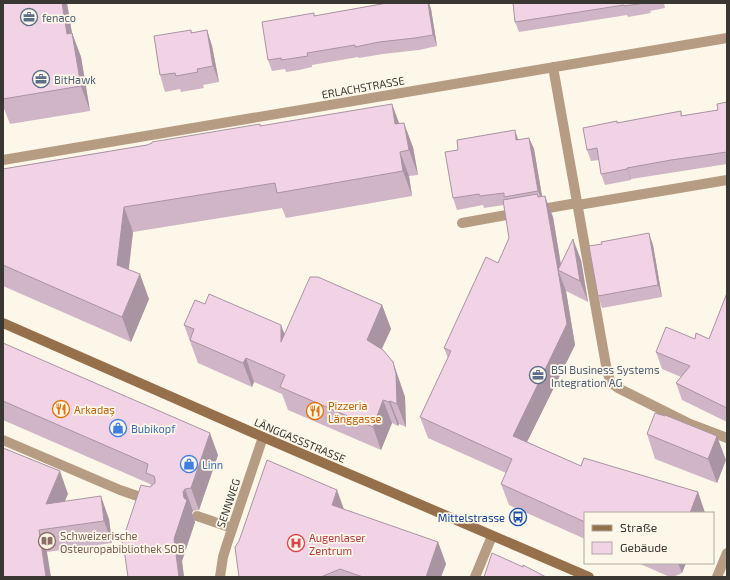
<svg xmlns="http://www.w3.org/2000/svg" width="730" height="580" viewBox="0 0 730 580" font-family="'Exo 2',sans-serif">
<style>
.lines{fill:none;stroke-linecap:round;stroke-linejoin:round}
.lane{stroke:#b79c84;stroke-width:10}
.street{stroke:#b79c84;stroke-width:10}
.secondary{stroke:#966f4b;stroke-width:10}
.wall{fill:#d0b5c6}
.shaded-wall{fill:#a994a1}
.building{fill:#f2d3e6;stroke:#a994a1}
.labels{text-anchor:middle;dominant-baseline:central;stroke-width:3.5;stroke-linejoin:round;paint-order:stroke}
.service-label{font-size:11px;fill:#4e5e75;stroke:#fdf7e9;text-anchor:start}
.street-label{font-size:11px;fill:#3a3732;stroke:#fdf7e9}
.food-label{font-size:11px;fill:#c56008;stroke:#fdf7e9;text-anchor:start}
.shop-label{font-size:11px;fill:#366cbe;stroke:#fdf7e9;text-anchor:start}
.transit-label{font-size:11px;fill:#164399;stroke:#fdf7e9;text-anchor:end}
.education-label{font-size:11px;fill:#785e54;stroke:#fdf7e9;text-anchor:start}
.health-label{font-size:11px;fill:#be3a42;stroke:#fdf7e9;text-anchor:start}
</style>
<rect width="100%" height="100%" fill="#fdf7e9"/>
<g class="lines">
<path class="lane" d="M578 205 727 180
M537 210 577 203
M462 223 518 213
M3 440 120 490 149 500
M197 516 232 528"/>
<path class="street" d="M553 67 607 371 611 383 618 388 690 424 727 438
M3 160 727 38
M220 577 223 557 227 544 263 437
M475 577 492 536
M717 577 727 553"/>
<path class="secondary" d="M3 323 263 437 589 577"/>
</g>
<path class="wall" d="M3 3H67L72 33 81 57 90 111 10 124 3 106Z
M387 3H429L431 9 437 46 419 50 383 54 359 58 358 57 312 65V67L299 70 286 72 285 69 272 71 268 60 315 16Z
M513 3H664L665 8 650 11 651 13 628 17 627 15 519 32 515 22Z
M191 30 192 33 207 30 212 46 219 82 203 85 204 88 181 92 180 89 165 92 160 75Z
M727 102V164L676 172 631 179V180L605 185 601 174 599 160 591 161 587 150 617 121 618 123 681 111 682 116 718 110Z
M399 124 413 147 418 175 409 176 412 196 286 218 282 208 133 232 129 269 149 299 131 342 3 286V169L260 126Z
M529 138 534 149 542 196 553 217 561 264 581 260 588 302 566 291 575 345 527 442 581 466 698 492 705 513H585V539L509 505 501 484 506 473 428 438 420 417 448 358 444 348 498 263 509 238 504 205 484 208 483 205 457 210 453 198 518 140Z
M653 245 662 297 602 308 598 296Z
M727 293V422L682 400 676 383 681 377 662 369 656 352 695 339H709Z
M205 304 285 335 382 305 391 329 382 349 393 362 405 397 406 427 399 424 398 426 392 423 381 450 288 410 282 394 254 382 252 387 198 363 184 325Z
M3 343 218 455 199 510 193 511 192 513 195 522 182 561 184 577H128L125 550 122 542 151 486 150 484 3 420Z
M647 434 726 460 717 483 655 459Z
M3 448 68 494 64 501 109 519 112 543 47 552Z
M344 510 438 542 446 564 441 577H239Z
M638 563H686L682 573 673 577H670Z"/>
<path class="shaded-wall" d="M62 3H67L76 58 67 34Z
M428 3H429L431 9 437 46 433 35Z
M207 30 212 46 219 82 213 66Z
M72 33 81 57 90 111 81 86Z
M392 104 401 128 395 124Z
M404 123 413 147 418 175 409 150Z
M515 130 519 142 516 140Z
M529 138 534 149 543 202 538 191Z
M400 152 409 176 412 196 403 171Z
M627 168 631 179V180L627 169Z
M545 196 553 217 562 272 558 270Z
M124 207 133 232 126 290 117 265Z
M649 233 653 245 662 297 658 285Z
M573 239 581 260 588 302 580 281Z
M558 270 566 291 575 345 520 456 513 436Z
M140 274 149 299 131 342 122 317Z
M382 305 391 329 375 363 367 340Z
M281 325 290 348 281 342Z
M246 358 254 382 252 387 243 363Z
M393 362 405 397 406 427 397 404Z
M383 400 392 423 381 450 373 427Z
M390 401 399 424 398 426 389 402Z
M210 433 218 455 199 510 191 488Z
M717 436 726 460 717 483 708 459Z
M60 471 68 494 54 526 46 504Z
M185 489 193 511 192 513 195 522 182 561 184 577H179L174 539 184 498 183 492Z
M337 490 345 512 332 505Z
M698 492 705 513H690Z
M101 496 109 519 112 543 104 521Z
M39 530 47 552 51 577H46Z
M438 542 446 564 441 577H426Z
M678 563H686L682 573Z"/>
<path class="building" d="M3 3H62L67 34 72 33 81 86 3 99Z
M387 3H428L433 35 415 38 379 42 355 47V45L307 53 308 56 295 58 281 60V58L268 60 262 22 314 13V16Z
M513 3H645L624 6V5L515 22Z
M191 30V33L207 30 213 66 197 69 198 72 176 76 175 73 160 75 154 36Z
M727 102V152L671 160 627 168V169L601 174 597 148 587 150 583 128 617 121V123L681 111V116L718 110 717 104Z
M392 104 395 124 404 123 409 150 400 152 403 171 277 193 275 183 124 207 117 265 140 274 122 317 3 265V169L147 145 152 143V142L260 124V126Z
M515 130 516 140 529 138 538 191 504 197V193L480 196 479 194 453 198 445 152 458 150 457 140Z
M537 194 538 197 545 196 558 270 573 239 580 281 558 270 567 324 513 436 581 466 584 458 698 492 690 513H585V522L501 484 512 459 420 417 451 351 444 348 486 257 498 263 509 238 503 200Z
M649 233 658 285 598 296 589 246 602 244 601 242Z
M310 277H318L382 305 367 340 383 350 393 362 396 374 397 404 390 401 389 402 383 400 373 427 280 387 285 375 246 358 243 363 190 340 194 329 184 325 195 300 205 304 209 294 281 325V342Z
M727 293V408L676 383 690 366 656 352 666 327 695 339 696 333 709 339Z
M3 343 210 433 191 488 185 489 183 492 184 498 187 500 174 539 179 577H128L124 549 122 542 141 485 150 487 155 483V479L154 476 146 473 148 464 3 401Z
M655 413 665 416V415L717 436 708 459 647 434Z
M3 448 60 471 46 504 101 496 104 521 39 530 46 577H3Z
M267 460 337 490 332 505 438 542 426 577H363L340 569 321 577H239L235 547 239 541Z
M492 553 523 567V565L546 577H484Z"/>
<defs>
<g id="office-ring" transform="scale(0.9)"><circle r="9.5" fill="#fdf7e9" stroke="#5c6f8a" stroke-width="1.5"/><path d="M-6-3h4V-5.5h4V-3h4V5H-6ZM-1-4.5V-3h2v-1.5ZM-6 0V1H6V0Z" fill="#5c6f8a"/></g>
<g id="restaurant-ring" transform="scale(0.9)"><circle r="9.5" fill="#fdf7e9" stroke="#e8710a" stroke-width="1.5"/><path d="M-5-6h1v4h1v-4h1v4h1v-4h1v5L-1.5 .5V6h-2V.5L-5-1ZM5-6V6H3V1.5H1.5Q1.5-4 5-6Z" fill="#e8710a"/></g>
<g id="shop-ring" transform="scale(0.9)"><circle r="9.5" fill="#fdf7e9" stroke="#3f7fe0" stroke-width="1.5"/><path d="M-5-2.5h2.3a2.7 3.5 0 0 1 5.4 0H5L5.5 6h-11ZM-1.5-2.5h3a1.5 2.3 0 0 0-3 0Z" fill="#3f7fe0"/></g>
<g id="bus-ring" transform="scale(0.9)"><circle r="9.5" fill="#fdf7e9" stroke="#1a4fb4" stroke-width="1.5"/><path d="M-5-6H5V4H4V6H2V4H-2V6H-4V4H-5ZM-3.5-4V0h7V-4ZM-3.5 1.2v1.5H-2V1.2ZM2 1.2v1.5H3.5V1.2Z" fill="#1a4fb4"/></g>
<g id="library-ring" transform="scale(0.9)"><circle r="9.5" fill="#fdf7e9" stroke="#8d6e63" stroke-width="1.5"/><path d="M-6-4Q-3-5.5-.7-3.5V5Q-3 3-6 4ZM6-4Q3-5.5 .7-3.5V5Q3 3 6 4Z" fill="#8d6e63"/></g>
<g id="hospital-ring" transform="scale(0.9)"><circle r="9.5" fill="#fdf7e9" stroke="#e0444e" stroke-width="1.5"/><path d="M-5-5h3v3.5h4V-5h3V5h-3V1.5h-4V5h-3Z" fill="#e0444e"/></g>
</defs>
<g fill-rule="evenodd">
<use href="#office-ring" x="29" y="17"/>
<use href="#office-ring" x="41" y="79"/>
<use href="#office-ring" x="538" y="375"/>
<use href="#restaurant-ring" x="61" y="409"/>
<use href="#restaurant-ring" x="315" y="411"/>
<use href="#shop-ring" x="118" y="428"/>
<use href="#shop-ring" x="189" y="464"/>
<use href="#bus-ring" x="518" y="517"/>
<use href="#library-ring" x="47" y="541"/>
<use href="#hospital-ring" x="296" y="543"/>
</g>
<g class="labels">
<g class="service-label">
<text x="42" y="17">fenaco</text>
<text x="54" y="79">BitHawk</text>
<text x="551" y="369">BSI Business Systems<tspan x="551" dy="13">Integration AG</tspan></text>
</g>
<g class="street-label">
<text transform="translate(363 87) rotate(-10)">ERLACHSTRASSE</text>
<text transform="translate(300 440) rotate(23)">LÄNGGASSSTRASSE</text>
<text transform="translate(228 503) rotate(-71)">SENNWEG</text>
</g>
<g class="food-label">
<text x="328" y="405">Pizzeria<tspan x="328" dy="13">Länggasse</tspan></text>
<text x="74" y="409">Arkadaş</text>
</g>
<g class="shop-label">
<text x="131" y="428">Bubikopf</text>
<text x="202" y="464">Linn</text>
</g>
<g class="transit-label">
<text x="505" y="517">Mittelstrasse</text>
</g>
<g class="education-label">
<text x="60" y="535">Schweizerische<tspan x="60" dy="13">Osteuropabibliothek SOB</tspan></text>
</g>
<g class="health-label">
<text x="309" y="537">Augenlaser<tspan x="309" dy="13">Zentrum</tspan></text>
</g>
</g>
<rect width="730" height="580" fill="none" stroke="#3a3732" stroke-width="8"/>
<rect x="584" y="512" width="130" height="52" fill="#fdf7e9" stroke="#afaaa0"/>
<rect x="592" y="525" width="20" height="6" fill="#966f4b" stroke="#afaaa0"/>
<text x="620" y="532" font-size="12" fill="#3a3732">Straße</text>
<rect x="592" y="542" width="20" height="12" fill="#f2d3e6" stroke="#afaaa0"/>
<text x="620" y="552" font-size="12" fill="#3a3732">Gebäude</text>
</svg>
